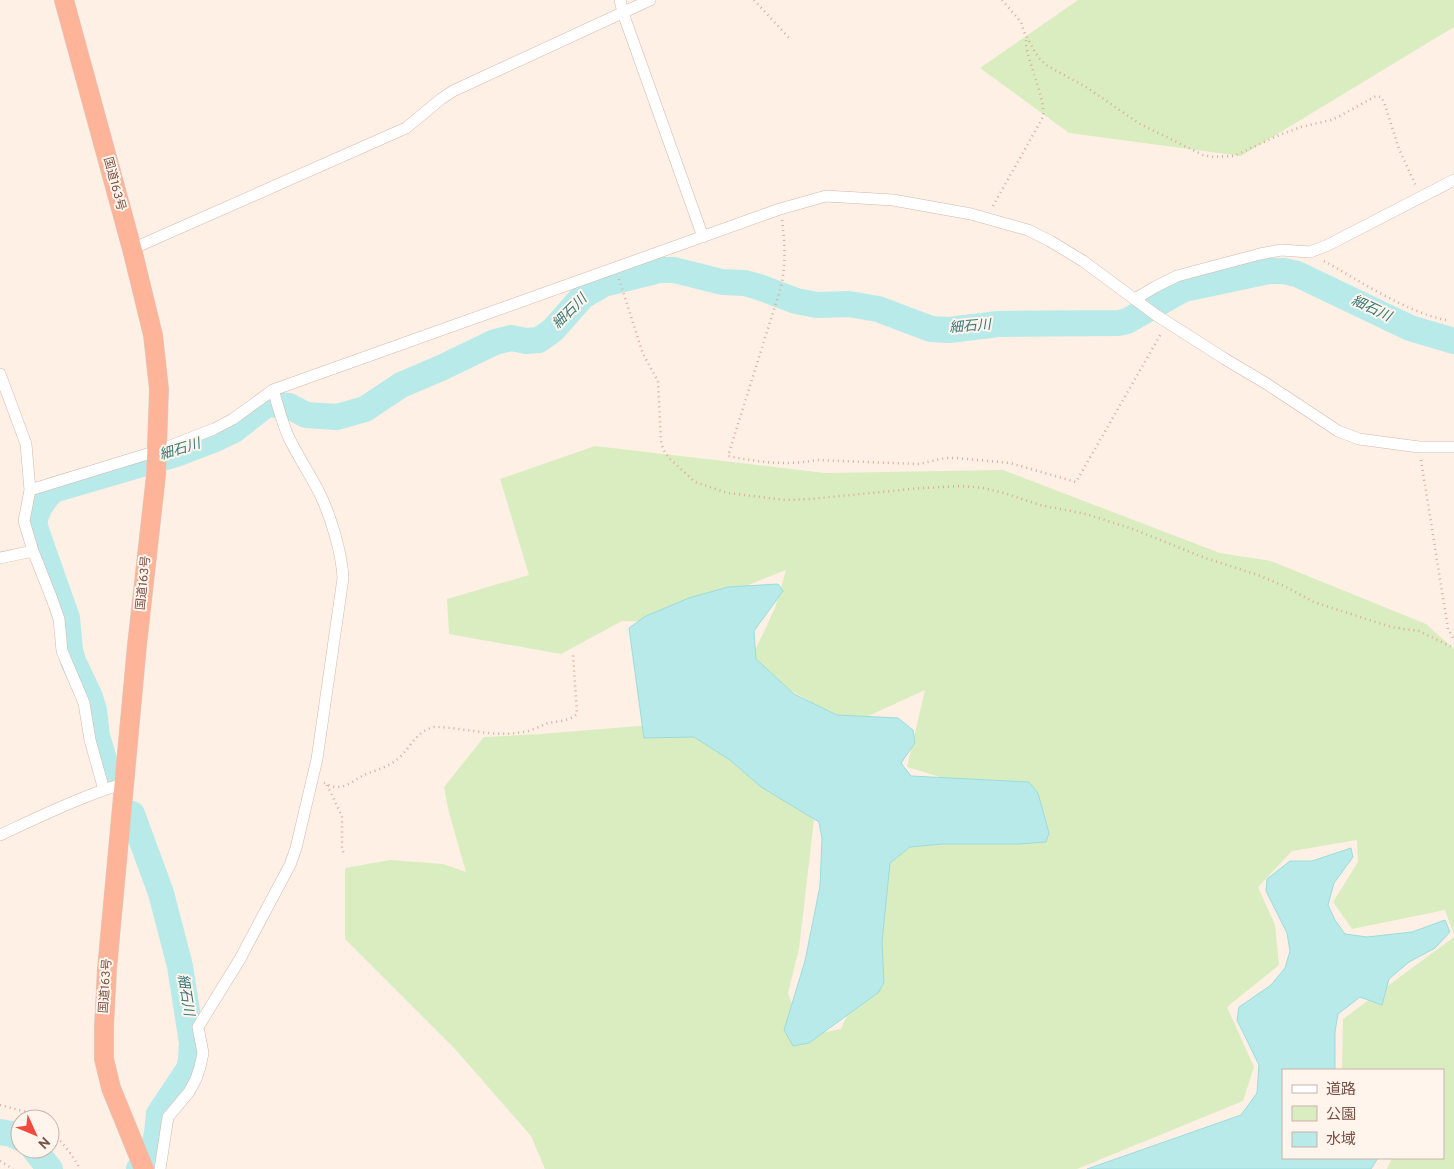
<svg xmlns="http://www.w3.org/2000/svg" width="1454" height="1169" viewBox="0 0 1454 1169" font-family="Overpass,'Noto Sans JP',sans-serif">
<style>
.green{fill:#daedc1}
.water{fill:#b7eae9;stroke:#9cdcdc}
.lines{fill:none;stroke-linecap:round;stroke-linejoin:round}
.river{stroke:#b7eae9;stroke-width:26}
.minor-casing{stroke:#d3b7ac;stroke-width:12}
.trunk-casing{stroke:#d9cecb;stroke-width:20}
.path{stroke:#dbaa9c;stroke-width:2.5;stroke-dasharray:1 4;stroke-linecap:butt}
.minor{stroke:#fff;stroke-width:11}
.trunk{stroke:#feb498;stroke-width:19}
.labels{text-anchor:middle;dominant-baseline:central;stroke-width:4;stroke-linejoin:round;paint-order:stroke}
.street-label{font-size:12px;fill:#795147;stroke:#fff5ec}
.water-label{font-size:14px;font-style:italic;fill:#377979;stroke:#fff5ec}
</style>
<rect width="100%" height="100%" fill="#fef0e4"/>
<path class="green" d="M1078 0H1454V27L1241 156 1069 133 980 68Z
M595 446 825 473 1003 470 1220 553 1271 561 1426 624 1454 649V935L1445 910 1352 929 1333 902 1358 862 1357 840 1292 851 1258 887 1275 925 1279 965 1227 1007 1254 1067 1243 1101 1077 1169H545L531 1136 455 1049 345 939V868L390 860 443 864 466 872 448 809 444 787 484 737 541 734 687 722 769 766 814 820 799 949 788 993 796 1015 815 1034 841 1029 871 959 880 843 1043 808 907 767 925 690 851 724 786 688 751 659 775 608 786 570 738 589 667 622 622 621 561 654 449 634 447 599 529 575 500 479Z
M1454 937V1169H1387L1392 1158H1443V1070H1342L1343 1019Z"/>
<path class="water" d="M778 584 783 591 754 631 756 659 794 694 837 715 898 718 913 730 915 743 901 763 911 776 1029 782 1038 793 1049 833 1046 842 1019 844H942L910 847 890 863 882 942 884 982 879 992 809 1043 793 1046 784 1030 805 961 820 886 822 839 819 822 761 787 730 760 694 737 644 738 629 628 646 616 689 598 728 587Z
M1351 848 1353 857 1334 883 1328 905 1335 920 1345 934 1367 937 1412 932 1445 920 1450 932 1435 948 1409 962 1389 979 1382 1005 1360 997 1338 1014 1335 1032V1070H1283V1158H1378L1371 1169H1087L1241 1115 1257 1093 1259 1065 1237 1020 1239 1007 1271 985 1285 968 1290 951 1287 933 1266 891 1267 879 1290 861H1312Z"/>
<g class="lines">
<path class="river" d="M108 773 97 736 94 710 90 697 73 661 70 650 67 618 35 527C33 514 44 499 53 490L176 454 215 439 234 430 267 404 289 406 306 415 337 417 365 409 401 385 441 368 495 342 511 338 526 341 539 340 553 330 583 296 604 284 660 270H674L722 282 745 283 759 287 796 301 817 305 849 304 878 309 931 329 949 330 998 324 1119 323 1127 321 1184 289 1269 271H1284L1297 274 1410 328 1454 341
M132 814 161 893 180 966 192 1043 191 1059 189 1069 159 1114 157 1133 152 1155 139 1169
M0 1132 11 1134 20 1138
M34 1149 50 1169"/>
<g class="minor-casing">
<path id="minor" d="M620 0 623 13 703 237
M132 249 406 128 441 99 453 91 650 0
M1135 299 1155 287 1177 276 1260 254 1281 250 1310 252 1328 245 1454 180
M0 374 26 444 30 490 24 521 33 551 52 599 59 619 62 651 84 703 90 740 104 790
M30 490 157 451 214 429 233 419 273 390 780 209 826 196 893 200 971 214 1028 230 1050 241 1083 261 1156 315 1225 359 1267 384 1338 431 1359 439 1419 447H1454
M0 558 33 551
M0 835C41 816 82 796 125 783
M160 1169 168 1117 189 1092 196 1079 200 1067 203 1053 198 1027 240 959 267 908 290 865 296 848 317 759 343 578C342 553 330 514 319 492 309 473 298 456 289 438 282 423 278 405 273 390"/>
</g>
<g class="trunk-casing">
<path id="trunk" d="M64 0 132 249 153 335 159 389 156 475 137 645 107 969 104 1027V1059L111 1088 144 1169"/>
</g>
<path class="path" d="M754 0 790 39
M1002 0 1021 22 1024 32 1035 52 1039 58 1046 65 1086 87 1140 124 1203 155 1214 157 1234 156 1277 136 1301 127 1331 120 1340 116 1376 96 1381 97 1384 102 1399 149 1416 186
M993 206 1043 117C1046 95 1021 50 1027 37
M782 220C785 243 786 264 781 287L728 456C758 462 786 466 816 460L919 464 945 458H957L1010 463 1076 482 1162 332
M1324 261C1360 281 1406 312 1446 320
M619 279 643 354 658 381 661 441 663 449 669 458 695 482 728 493 785 500 810 499 922 488 961 486 984 488 1004 493 1040 505 1086 514 1133 529 1205 558 1258 575 1284 586 1314 602 1391 627 1419 631 1454 648
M1421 460 1448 629 1454 640
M324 783C328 785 334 788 339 787 348 786 356 779 364 775 376 770 389 767 399 758 412 746 415 732 434 727 463 727 493 738 523 732 532 731 540 726 548 723 558 721 570 721 577 714L573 654
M327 785 342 816V849L345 856
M0 1105 30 1113 37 1119
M50 1130C62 1142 72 1154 80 1169
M0 1161 13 1169"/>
<use href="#minor" class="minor"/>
<use href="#trunk" class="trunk"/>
</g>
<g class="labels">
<g class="street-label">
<text transform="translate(114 184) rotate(75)">国道163号</text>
<text transform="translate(144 583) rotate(-84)">国道163号</text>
<text transform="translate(106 986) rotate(-86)">国道163号</text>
</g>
<g class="water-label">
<text transform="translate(1371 309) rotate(25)">細石川</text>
<text transform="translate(570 312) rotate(-45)">細石川</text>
<text transform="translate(970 327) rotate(-5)">細石川</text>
<text transform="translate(180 450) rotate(-17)">細石川</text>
<text transform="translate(185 995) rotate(81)">細石川</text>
</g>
</g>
<rect x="1282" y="1069" width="162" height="90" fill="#fff5ec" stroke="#c9b3aa"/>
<rect x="1292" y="1085" width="25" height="8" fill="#ffffff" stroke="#c9b3aa"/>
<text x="1326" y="1094" font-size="15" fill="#795147">道路</text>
<rect x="1292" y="1106" width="25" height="15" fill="#daedc1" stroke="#c9b3aa"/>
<text x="1326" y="1119" font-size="15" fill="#795147">公園</text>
<rect x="1292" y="1132" width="25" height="15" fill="#b7eae9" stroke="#c9b3aa"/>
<text x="1326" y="1144" font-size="15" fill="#795147">水域</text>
<g transform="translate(35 1134) rotate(134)"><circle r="24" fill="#fff5ec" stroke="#c9b3aa"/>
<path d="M0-4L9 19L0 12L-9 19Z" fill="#f2493f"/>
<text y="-8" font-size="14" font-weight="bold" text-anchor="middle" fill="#795147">N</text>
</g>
</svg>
